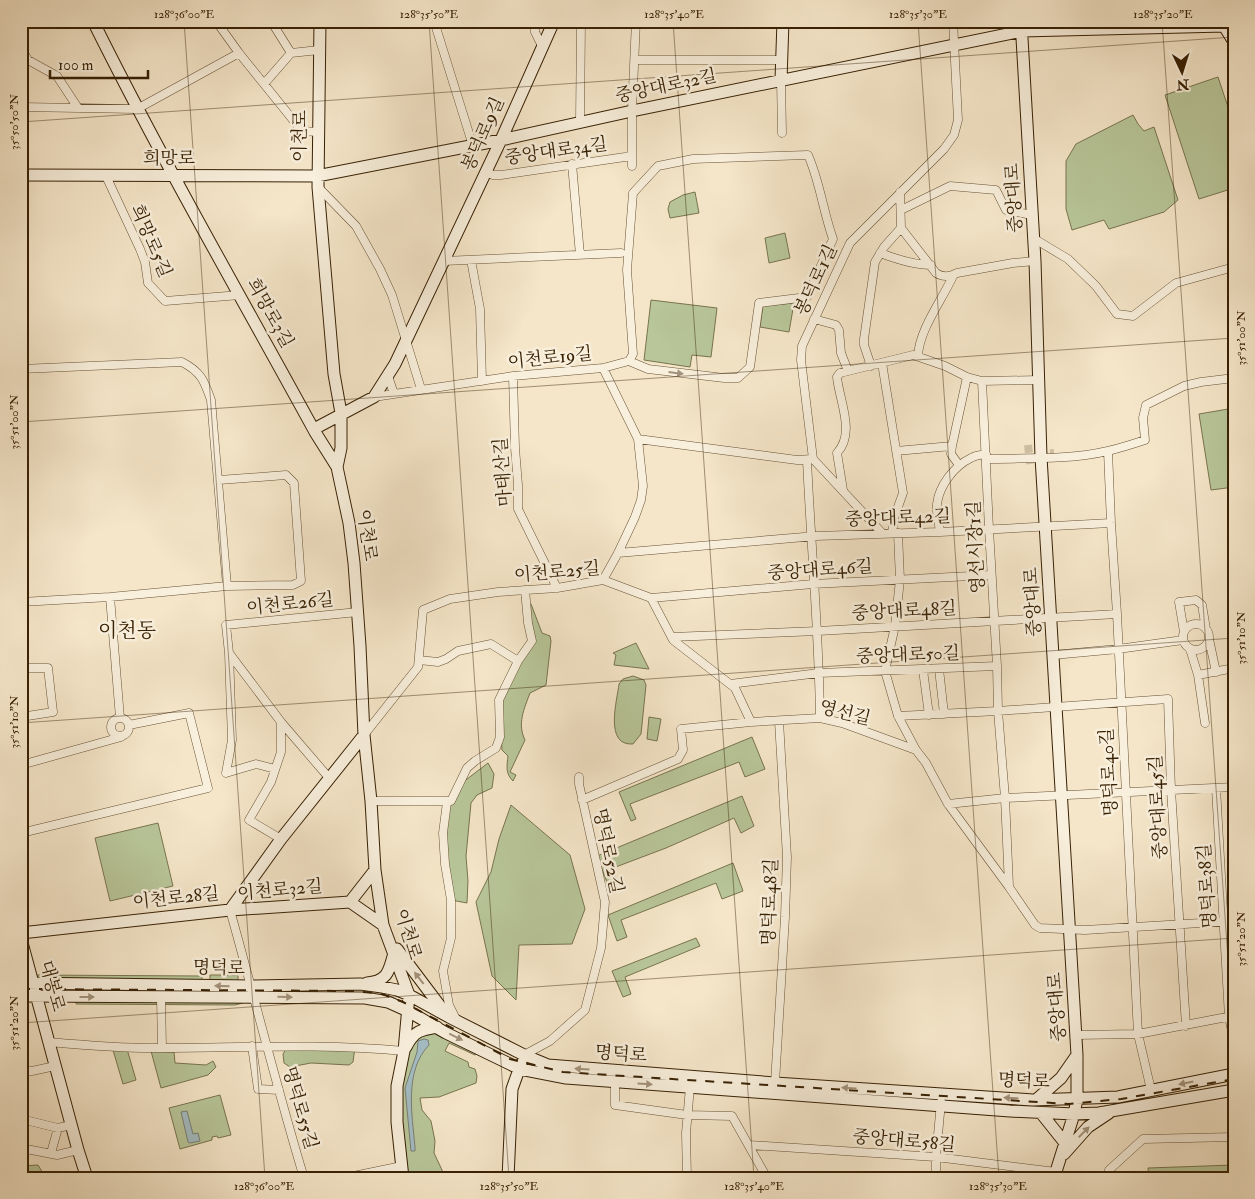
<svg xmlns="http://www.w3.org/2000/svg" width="1255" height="1199" viewBox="0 0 1255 1199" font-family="'IM FELL Double Pica','Noto Serif KR',serif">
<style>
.green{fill:#b8c699;stroke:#78744e}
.water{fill:#a3bcc2;stroke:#787e76}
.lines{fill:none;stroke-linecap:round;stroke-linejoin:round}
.street-tunnel{stroke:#cfbfa2;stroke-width:8;stroke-dasharray:8 4;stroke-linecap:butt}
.street-casing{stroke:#675235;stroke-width:9}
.secondary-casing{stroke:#382104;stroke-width:13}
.street{stroke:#f8efdc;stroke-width:8}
.secondary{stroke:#f8efdc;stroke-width:11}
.rail{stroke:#382104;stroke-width:2;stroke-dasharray:9 9;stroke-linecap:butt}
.oneway{fill:#a2927b}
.ticks{fill:none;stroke:#382104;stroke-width:1;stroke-opacity:0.45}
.labels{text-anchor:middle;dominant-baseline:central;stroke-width:5;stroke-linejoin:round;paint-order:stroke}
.street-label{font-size:18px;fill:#382104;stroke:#f8efdc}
.quarter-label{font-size:20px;fill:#382104;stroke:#f8efdc}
.neatline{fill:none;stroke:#382104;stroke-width:2}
.ticks-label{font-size:12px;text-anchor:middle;fill:#382104}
</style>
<rect width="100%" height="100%" fill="#f5e6c9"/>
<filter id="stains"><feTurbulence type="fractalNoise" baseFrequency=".004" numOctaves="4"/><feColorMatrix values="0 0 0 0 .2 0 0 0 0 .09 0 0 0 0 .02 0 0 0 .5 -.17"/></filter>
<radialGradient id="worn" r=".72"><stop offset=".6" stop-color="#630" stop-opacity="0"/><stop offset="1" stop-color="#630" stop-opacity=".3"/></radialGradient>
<path class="green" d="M1218 77 1234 125V188L1199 199 1165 95Z
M1133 115 1138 124 1144 131 1154 127 1178 200 1164 212 1109 229 1104 220 1072 230 1066 209V161L1076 144Z
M695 192 699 213 670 218 668 209 670 202 683 195Z
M785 233 790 258 769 263 765 238Z
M651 300 717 308 711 357 692 355 690 367 644 360Z
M794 303 789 332 760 327 763 306Z
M1234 408V487L1211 490 1199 414Z
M527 604H531L542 633 550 636 551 641 546 685 530 693C524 709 517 724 525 740L510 772 516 775 513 781C505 773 507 766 508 756L502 750 499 700 532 641Z
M636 643 649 669 614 665 616 655 613 653Z
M633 676 644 680 646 685 641 734 633 744C604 746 617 701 619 684L623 679Z
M649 717 661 719 657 741 647 739Z
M752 737 765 769 745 777 739 762 630 804 636 819 631 821 619 792Z
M488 763 494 774 492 788 477 795 471 803 466 856 468 881 467 903 451 900 445 864 447 802 458 786Z
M742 796 754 826 741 833 734 818 666 848 613 868 617 881 608 885 597 856Z
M511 805 570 855 585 909 572 944 519 945 516 1000 492 976 476 902 491 872 499 839Z
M158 823 173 886 110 901 95 838Z
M733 863 743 891 722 899 716 883 621 920 627 937 617 941 608 915Z
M696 938 700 946 625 977 631 994 623 997 612 971Z
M32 975 202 976V985L34 983Z
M210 975H238V986L210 985Z
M76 997 243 1003 235 1005 76 1004Z
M437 1027 481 1050 475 1055 449 1043 445 1051 468 1062 469 1067 475 1069 477 1076 476 1083 439 1097 420 1098 422 1110 431 1121 435 1141 434 1153 442 1170 443 1178H403L397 1086 412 1036Z
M288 1046 355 1047 353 1062 349 1065 311 1063 290 1067 284 1063 283 1054Z
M127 1049 136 1080 123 1084 113 1050Z
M151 1051 174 1052 175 1063 206 1065 213 1061 216 1067 208 1075 161 1088Z
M220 1095 231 1135 218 1138 217 1136 212 1137V1140L180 1149 169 1108Z
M38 1165 46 1178H21V1166Z
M1234 1165V1178H1149L1148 1168Z"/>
<path class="water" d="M424 1039 428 1040 429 1045C404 1071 412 1114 415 1147V1151H411L405 1088 417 1052 418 1041Z
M187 1111 193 1134 198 1133 200 1141 190 1143 188 1142 181 1112Z"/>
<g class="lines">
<path class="street-tunnel" d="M1028 445 1030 464
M1038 454 1054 453"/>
<g class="street-casing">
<path id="street" d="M216 21 239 53 302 131 318 132
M271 21 291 53
M434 21 473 146
M535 21V32L542 46
M21 48 28 60 57 76 78 108
M635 60H781
M781 80 782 133
M264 84 291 53 319 50
M21 107 137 109 239 53
M580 123 581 21
M572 164 580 255
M632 166V111L636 21
M486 172 493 175H501L632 156
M106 176 140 249 145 262 148 283 165 301 240 295
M318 187 356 226 380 269 392 295 421 389
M901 210 950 186 996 190 1006 210 1032 215
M901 228 936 273C942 277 950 277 957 273L1013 263 1035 261
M1033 238 1068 259 1096 286 1117 314 1133 316 1176 283 1234 267
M880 253C896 259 914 265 931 265
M471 260 480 309 482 381
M444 261 621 253
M814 319 836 325 839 330 841 353 848 371
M918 356C919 330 942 300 953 276
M882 363 903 493 894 518 892 533
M871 366 864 345V339L875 262 884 247 901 228 900 192
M21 369 182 362C201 372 204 380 211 400L227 586
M388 376 394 394
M513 376 515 448 518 485V509L557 588
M982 381 989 529 997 666 998 711 1005 798 1009 886
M374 397 513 376 603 368 629 361 633 354 627 270 633 193 658 166 693 159 808 155C820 182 823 211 833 239L807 297 759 303 750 367 738 378H724L648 369 629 361
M638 439 797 460 812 459
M952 446 967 377
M896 451 952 446 951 454 959 465
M1108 451 1111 523 1117 614 1138 1034 1151 1090
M987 459C1027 458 1069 460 1108 451 1120 448 1133 444 1145 440L1143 418 1146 405 1184 386 1201 382 1234 378
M807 460C811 546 819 632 820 718
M843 490 837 453C856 433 839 400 837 377L840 373 913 355 945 366 967 377 982 381 1039 380
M940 532C939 523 936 513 937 504 939 486 954 466 971 458 976 455 981 455 986 454
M898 533 900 580 895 626 885 671 898 716 916 750
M883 534 813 459 801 360 802 346 850 243 944 149 954 135 958 120 953 21
M618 553 816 536 940 532 1111 523
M603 580 618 553 635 517 641 500 643 486 638 439 603 368
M110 597 120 718
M651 598 813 584 991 575
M21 602 110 597 227 586 293 585 301 581 294 483 286 475 219 480
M1183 637a13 13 0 1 1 26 0a13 13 0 1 1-26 0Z
M1184 632 1179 602 1196 600 1202 605 1206 629
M672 637 818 631 1117 614
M1209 639 1216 672
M1190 649 1198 675 1205 723
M229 653 232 740 226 773 256 764 275 769
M1053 655 1118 649 1183 640
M419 660 438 662 446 659 458 651 491 644 518 661
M21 668H48L53 712 21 717
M939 669 944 714
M923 670 929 715
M1198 675 1234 668
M730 684 819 673 997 666
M898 716 998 711 1168 699 1171 790 1186 1026
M111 727a9 9 0 1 1 18 0a9 9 0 1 1-18 0Z
M281 722V752L271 782 249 820 281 839
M364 735 418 667 423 610 450 599 498 592 557 588 603 580 651 598 673 640 735 688 751 722
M21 765 121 737
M330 779 281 722 229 653 226 625 358 612
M1216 788 1229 1017 1234 1041
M582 800 678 759 683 750 681 729 751 722 820 718 842 723 916 750 926 763 948 804 1009 887 1035 925 1040 928 1085 930 1234 921
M371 801H451L467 768 475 761 496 748 500 737 499 700 518 661 532 641 528 623 525 590
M447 802 443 833 445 864 451 900V938L443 971 449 1005 457 1021
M948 804 1005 798 1234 787
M21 833 208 788 189 713 129 725
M230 910C255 999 277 1089 304 1178
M161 997 162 1048
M1076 1035 1138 1034 1232 1016
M49 1042C83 1045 118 1048 152 1048 236 1048 320 1043 404 1051
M252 1046 258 1089 279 1090
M524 1055 550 1041 585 1010 601 948 605 902 579 784V777
M21 1071H32L55 1066
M615 1081V1105L687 1115 732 1116 767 1178
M775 1083 785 917 787 857 779 721
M21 1119 58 1128 71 1125
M749 1145 936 1157 1056 1172
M21 1148 57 1155 78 1150
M51 1153 58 1128
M344 1178 402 1166
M687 1178 686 1133 690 1087
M936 1178V1157L941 1102
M1107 1178 1109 1170 1143 1139 1234 1137"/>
</g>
<g class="secondary-casing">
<path id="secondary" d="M93 21C162 160 240 295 315 432L337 467
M320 21 318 187 334 374 341 413V448L337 467 349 523 354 563 360 646 364 735 371 801 375 870 383 925 409 995 404 1051 397 1086V1122L403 1178
M1021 21 1035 261 1041 457 1077 1055V1099L1074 1114 1054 1178
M781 80 783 21
M21 175 317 176 501 140 632 111 1022 31 1224 26 1234 42
M314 429 374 397 395 364 501 140 554 21
M350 902 375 870
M350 902 383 925
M230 910 350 902
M21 933 230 910 281 839 364 735
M21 939 78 1150 87 1178
M397 949 446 1014
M21 983 251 986 360 984 382 987 397 990 409 995 449 1017 524 1055 548 1065 775 1083 1033 1100 1118 1097 1234 1074
M367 983C388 981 389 971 394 953
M21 996 365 998 388 1002 408 1011 446 1033 520 1069 566 1078 1010 1111 1074 1114 1099 1113 1234 1090
M406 1047C414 1031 420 1030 437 1027
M1036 1100 1061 1078 1077 1055
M1041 1113 1065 1143
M1064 1154 1088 1127 1109 1113
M508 1178 512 1089 521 1064"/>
</g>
<use href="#street" class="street"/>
<use href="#secondary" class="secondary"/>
<path class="rail" d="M21 989 355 991 382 994 403 1002 510 1059 563 1072 593 1074 1069 1104 1121 1099 1234 1079"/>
</g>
<defs><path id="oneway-solid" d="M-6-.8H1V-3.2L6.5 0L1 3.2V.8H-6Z" transform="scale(1.25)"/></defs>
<g class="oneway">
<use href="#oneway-solid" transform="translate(676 373) rotate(7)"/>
<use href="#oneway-solid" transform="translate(419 978) rotate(-128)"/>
<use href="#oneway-solid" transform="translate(222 986) rotate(-179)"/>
<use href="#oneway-solid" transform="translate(87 997)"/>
<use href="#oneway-solid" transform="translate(285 997) rotate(1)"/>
<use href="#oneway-solid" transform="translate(456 1037) rotate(26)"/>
<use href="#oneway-solid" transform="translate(582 1069) rotate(-176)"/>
<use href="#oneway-solid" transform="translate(1186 1083) rotate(169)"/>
<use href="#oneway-solid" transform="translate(645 1084) rotate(4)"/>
<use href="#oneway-solid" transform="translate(849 1088) rotate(-176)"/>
<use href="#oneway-solid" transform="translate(1011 1098) rotate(-177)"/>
<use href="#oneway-solid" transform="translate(1084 1132) rotate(-45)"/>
</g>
<path class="ticks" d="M184 21 265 1178M429 21 509 1178M673 21 754 1178M918 21 999 1178M1162 21 1234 1044M21 122 1234 37M21 422 1234 338M21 723 1234 638M21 1023 1234 938"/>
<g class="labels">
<g class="street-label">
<text transform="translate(666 86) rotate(-12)">중앙대로32길</text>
<text transform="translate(483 134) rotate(-66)">봉덕로9길</text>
<text transform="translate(300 136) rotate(-89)">이천로</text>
<text transform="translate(556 151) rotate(-8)">중앙대로34길</text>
<text x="169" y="158">희망로</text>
<text transform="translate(1014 198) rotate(-93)">중앙대로</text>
<text transform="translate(151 241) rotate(67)">희망로5길</text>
<text transform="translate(816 280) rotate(-65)">봉덕로1길</text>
<text transform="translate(270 313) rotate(61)">희망로3길</text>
<text transform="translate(550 358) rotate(-6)">이천로19길</text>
<text transform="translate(503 472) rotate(-94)">마태산길</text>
<text transform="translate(898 518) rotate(-2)">중앙대로42길</text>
<text transform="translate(367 535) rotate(82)">이천로</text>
<text transform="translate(976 547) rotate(-93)">영선시장1길</text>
<text transform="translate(820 570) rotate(-4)">중앙대로46길</text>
<text transform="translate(557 572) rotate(-5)">이천로25길</text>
<text transform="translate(1033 602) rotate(-93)">중앙대로</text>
<text transform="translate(290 604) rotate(-6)">이천로26길</text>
<text transform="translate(904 611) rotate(-3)">중앙대로48길</text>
<text transform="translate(908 655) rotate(-2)">중앙대로50길</text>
<text transform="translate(845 713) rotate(14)">영선길</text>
<text transform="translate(1109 772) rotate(-93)">명덕로40길</text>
<text transform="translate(1158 807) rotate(-93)">중앙대로45길</text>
<text transform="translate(608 851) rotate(78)">명덕로52길</text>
<text transform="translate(1207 886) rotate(-94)">명덕로38길</text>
<text transform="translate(280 890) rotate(-5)">이천로32길</text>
<text transform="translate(176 898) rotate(-6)">이천로28길</text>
<text transform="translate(770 902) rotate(-88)">명덕로48길</text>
<text transform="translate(408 934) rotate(73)">이천로</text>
<text transform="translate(219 968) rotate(1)">명덕로</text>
<text transform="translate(52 986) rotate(75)">대봉로</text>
<text transform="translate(1057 1007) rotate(-94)">중앙대로</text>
<text transform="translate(621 1054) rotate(4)">명덕로</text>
<text transform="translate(1024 1081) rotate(2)">명덕로</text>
<text transform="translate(300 1108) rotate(74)">명덕로55길</text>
<text transform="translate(904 1141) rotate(5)">중앙대로58길</text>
</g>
<g class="quarter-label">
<text x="127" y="630">이천동</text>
</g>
</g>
<rect width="1255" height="1199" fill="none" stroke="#f5e6c9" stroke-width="55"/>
<g transform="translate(1182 72) rotate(176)" stroke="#f8efdc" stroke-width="4" paint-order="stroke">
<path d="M0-4L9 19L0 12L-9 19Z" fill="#382104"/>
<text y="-8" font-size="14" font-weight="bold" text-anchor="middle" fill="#382104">N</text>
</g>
<path d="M50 70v8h98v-8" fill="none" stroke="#382104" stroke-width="2.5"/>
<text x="58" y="70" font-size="15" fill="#382104" stroke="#f8efdc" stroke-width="4" paint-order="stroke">100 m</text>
<rect x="28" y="28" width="1200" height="1144" class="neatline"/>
<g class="ticks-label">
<text x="184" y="18">128°36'00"E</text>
<text x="429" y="18">128°35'50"E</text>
<text x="674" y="18">128°35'40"E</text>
<text x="918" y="18">128°35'30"E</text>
<text x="1163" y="18">128°35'20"E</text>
<text transform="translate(14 122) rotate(-90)" y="4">35°50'50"N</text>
<text transform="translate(1241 338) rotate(-90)" y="4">35°51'00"N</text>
<text transform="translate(14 422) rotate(-90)" y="4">35°51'00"N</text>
<text transform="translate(1241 638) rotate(-90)" y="4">35°51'10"N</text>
<text transform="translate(14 722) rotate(-90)" y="4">35°51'10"N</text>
<text transform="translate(1241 939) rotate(-90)" y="4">35°51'20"N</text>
<text transform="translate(14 1023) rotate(-90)" y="4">35°51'20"N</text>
<text x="264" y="1190">128°36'00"E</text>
<text x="509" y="1190">128°35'50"E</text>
<text x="754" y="1190">128°35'40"E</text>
<text x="998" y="1190">128°35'30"E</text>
</g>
<rect width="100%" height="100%" filter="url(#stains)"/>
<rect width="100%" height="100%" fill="url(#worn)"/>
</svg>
